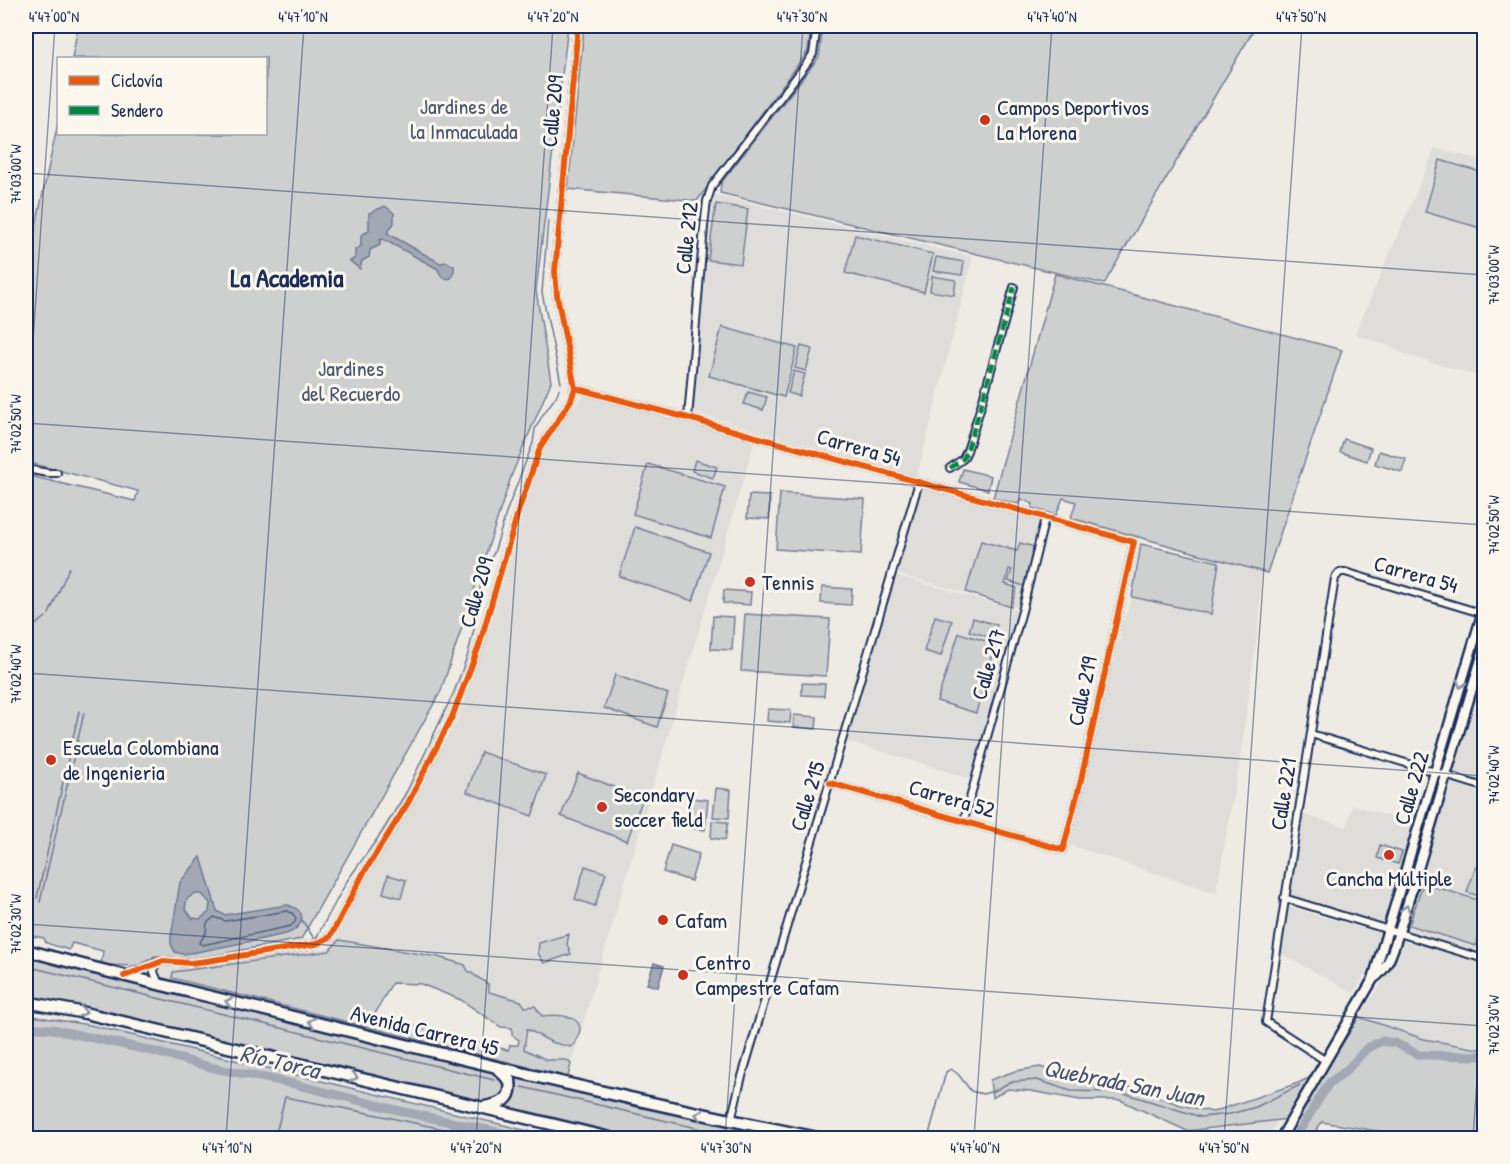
<svg xmlns="http://www.w3.org/2000/svg" width="1510" height="1164" viewBox="0 0 1510 1164" font-family="'Patrick Hand',sans-serif">
<style>
.built{fill:#deddda}
.green{fill:#cecfcf;stroke:#747f96;stroke-width:1.5;fill-rule:evenodd}
.water{fill:#a3a8b4;stroke:#6d7892;stroke-width:1.5;fill-rule:evenodd}
.lines{fill:none;stroke-linecap:round;stroke-linejoin:round}
.shore{stroke:#515f80;stroke-width:1.5}
.stream{stroke:#6d7892;stroke-width:1.5}
.river{stroke:#a3a8b4;stroke-width:9}
.street-casing{stroke:#1b2f5e;stroke-width:10}
.secondary-casing{stroke:#1b2f5e;stroke-width:13}
.highway-casing{stroke:#1b2f5e;stroke-width:15}
.street{stroke:#fbf7ec;stroke-width:6}
.secondary{stroke:#fbf7ec;stroke-width:8}
.highway{stroke:#fbf7ec;stroke-width:10}
.quiet{stroke:#00873e;stroke-width:4.5;stroke-dasharray:9 4.5;stroke-linecap:butt}
.cycleway-casing{stroke:#fbf7ec;stroke-width:10}
.cycleway{stroke:#e8590c;stroke-width:6}
.oneway{stroke:#8b93a5}
.ticks{fill:none;stroke:#1b2f5e;stroke-width:1.5;stroke-opacity:0.45}
.poi-dot{fill:#c8321e;stroke:#fbf7ec;stroke-width:2}
.labels{text-anchor:middle;dominant-baseline:central;stroke-width:6;stroke-linejoin:round;paint-order:stroke}
.park-label{font-size:22px;fill:#48577a;stroke:#fbf7ec}
.poi-label{font-size:22px;fill:#1b2f5e;stroke:#fbf7ec;text-anchor:start}
.street-label{font-size:22px;fill:#1b2f5e;stroke:#fbf7ec}
.water-label{font-size:24px;font-style:italic;fill:#445378;stroke:#fbf7ec}
.quarter-label{font-size:26px;font-weight:bold;fill:#1b2f5e;stroke:#fbf7ec}
.neatline{fill:none;stroke:#1b2f5e;stroke-width:2}
.ticks-label{font-size:15px;text-anchor:middle;fill:#1b2f5e}
</style>
<rect width="100%" height="100%" fill="#eeebe4"/>
<filter id="ink" filterUnits="userSpaceOnUse"><feTurbulence type="fractalNoise" baseFrequency=".0167" numOctaves="2"/><feDisplacementMap in="SourceGraphic" scale="12" xChannelSelector="R" yChannelSelector="G"/><feConvolveMatrix kernelMatrix="1 2 1 2 8 2 1 2 1" color-interpolation-filters="sRGB"/></filter>
<g filter="url(#ink)">
<path class="built" d="M1435 148 1484 161V378L1407 355 1386 345 1355 334Z
M713 194 973 257 917 476 693 412Z
M586 394 746 437 754 444 571 1064 567 1060H547L524 1049 527 1028 501 1027 461 1000 420 984 392 983 372 1018 362 1017 346 1023 167 979 160 976 161 967 167 966H190L317 950 328 948 337 938 353 901 458 720 492 624 526 506 549 440 568 412Z
M920 484 1042 519 1018 608 894 573Z
M1141 544 1261 572 1259 619 1241 753 1216 893 1070 845 1100 719 1112 653 1121 639 1120 628 1131 601Z
M892 574 1020 611 971 779 843 740Z
M1484 659V782L1451 772Z
M1450 783 1484 793V936L1479 954 1407 932 1404 929Z
M1353 805 1414 824 1384 923 1288 896 1301 814 1346 827Z
M1286 906 1382 934 1371 965 1353 993 1278 952Z
M1401 940 1484 965V1050L1424 1039 1359 1017 1387 975Z
M1278 1121 1268 1138H1185V1133Z"/>
<path class="green" d="M78 26H568L536 290 551 382 512 474 441 691 301 939 194 959 155 956 139 966 101 965 103 951 72 943 69 950 46 943 44 938 26 935V475L135 501 138 491 26 462V272L58 123V134H266V58H72Z
M584 26H811L808 51 697 201 568 189Z
M823 26H1256L1104 284 720 193 721 183 819 57Z
M1440 160 1484 173V229L1425 212Z
M716 204 748 209 741 264 708 260Z
M855 235 933 254 924 292 845 273Z
M936 257 964 262 962 275 933 271Z
M1055 274 1342 350 1267 573 1071 518 1076 502 1063 498 1056 515 1032 508 1033 504 1021 499 1018 504 993 498Z
M932 276 956 280 954 295 930 291Z
M722 327 797 348 784 397 709 376Z
M801 346 812 349 806 371 795 368Z
M794 371 805 374 799 396 788 393Z
M748 392 767 397 763 410 744 404Z
M1344 439 1371 448 1367 461 1340 452Z
M1379 451 1406 459 1402 472 1375 464Z
M695 460 717 467 713 478 692 471Z
M648 464 725 487 711 538 633 514Z
M963 469 991 476 988 490 959 482Z
M780 493 865 499 861 555 776 549Z
M749 495 770 496 769 519 747 518Z
M635 527 709 552 693 601 619 576Z
M981 541 1017 551 1020 543 1034 547 1024 586 1008 581 1012 570 1009 569 1005 584 1017 588 1011 607 966 592Z
M1141 544 1219 562 1211 614 1132 597Z
M822 587 852 589 851 605 821 603Z
M724 590 751 592 750 605 723 603Z
M745 614 830 619 826 676 741 671Z
M713 616 734 617 732 650 711 649Z
M935 616 952 621 941 656 924 651Z
M973 618 997 625 993 638 969 631Z
M959 633 996 644 976 713 937 701Z
M615 675 668 694 657 727 604 708Z
M802 683 825 684 824 696 802 695Z
M768 709 791 710 790 723 767 721Z
M794 715 817 717 816 729 793 727Z
M481 752 546 775 532 816 467 792Z
M578 773 643 798 627 841 561 816Z
M716 788 731 790 729 818 713 817Z
M691 798 708 800 705 830 688 828Z
M712 821 728 822 725 840 711 838Z
M671 845 699 854 691 881 663 872Z
M1380 845 1402 852 1398 864 1377 858Z
M585 866 606 873 595 906 575 899Z
M1476 867 1484 870V898L1467 892Z
M388 875 406 880 401 898 383 893Z
M1423 883 1484 902V919L1476 946 1409 925Z
M569 934 567 944 571 954 544 963 538 953 539 943Z
M339 940 438 957 465 965 468 971 488 984 489 992 521 1001 525 1007 535 1006 542 1016C552 1015 579 1013 580 1029 580 1033 576 1040 575 1044L570 1047 551 1042 527 1029 524 1049 547 1060H567L571 1064 568 1077 172 978 173 972 329 951ZM392 983 421 984 461 1000 501 1027 512 1028V1035L519 1040 518 1045H510L508 1050 374 1016Z
M26 954 109 977 488 1070 501 1075 507 1083 506 1097 492 1102 481 1101 378 1079 66 1004 26 997Z
M26 1015 90 1025 557 1138H26Z
M1359 1017 1424 1039 1484 1050V1138H1421L1322 1122 1310 1138H1286L1297 1118 1187 1131 1120 1100H1080L1031 1091 1008 1089 992 1098 990 1080 1015 1071 1040 1067 1075 1077 1129 1087 1181 1105 1213 1112 1298 1083 1326 1070Z
M509 1075 633 1106 787 1138H631L500 1109 508 1103Z"/>
<path class="water" d="M385 206 394 213V223L387 233 440 263 447 262 454 266V271L451 278 446 279 441 276 438 269 383 239 380 240V245L370 250 369 257 362 261 360 269 350 261 355 258V250L361 246V235L369 231V213Z
M201 857 217 911 224 915 287 905C309 910 304 928 286 934L197 952 183 954 175 952 171 944V937L180 882ZM194 894H202L210 903 209 912 200 919 192 918 185 908 187 899Z
M654 963 664 966 658 987 647 984Z"/>
<g class="lines">
<path class="shore" d="M287 911 292 913 296 918 295 922 291 926 202 945 199 943 206 933 207 923 214 917 225 921Z"/>
<path class="stream" d="M548 220 542 293 561 383
M26 538 28 539
M49 614 69 568
M27 631 46 617
M37 898 79 711
M40 902 84 713
M302 920 315 940 347 881 382 832 407 791 454 692 468 654 476 621 482 572 494 553 507 510 533 443 535 429 542 416 557 395 559 389
M26 966 494 1080
M522 1087 718 1133
M736 1137 742 1138
M275 1138 285 1097 373 1114 484 1138
M928 1138 946 1072 951 1069 958 1074 971 1091 983 1094 994 1091 1010 1082 1037 1080 1071 1091 1112 1092 1130 1095 1201 1117 1230 1114 1256 1107 1300 1085"/>
<path class="river" d="M26 1027 52 1029 148 1050 214 1068 290 1083 409 1113 524 1138
M1295 1138 1329 1083 1346 1071 1366 1049 1381 1041 1395 1043 1419 1055 1484 1056"/>
<g class="street-casing">
<path id="street" d="M575 388 688 418 1134 542 1081 780 1063 850 830 783
M688 418 704 227 707 201 712 186 807 63 813 54 817 26
M950 468 963 459 967 451 981 406 1014 287
M26 469 48 473H57
M1311 734 1484 787
M964 820 1022 611 1045 518
M1284 898 1484 959
M156 962 154 972 159 984
M125 975 163 961 190 963 207 961 316 944 330 937 335 928 363 874 408 803 452 717 479 646 519 509 540 448 571 400 575 388 557 295 555 271 578 26
M1326 1061 1266 1022 1335 578 1340 572H1345L1484 614
M731 1120 741 1080 919 482"/>
</g>
<g class="secondary-casing">
<path id="secondary" d="M1373 979C1389 968 1393 950 1399 932L1484 649
M1281 1138 1373 979 1484 608"/>
</g>
<g class="highway-casing">
<path id="highway" d="M26 950C113 974 201 994 289 1016 465 1060 641 1103 818 1138
M26 1002 85 1013 610 1138
M485 1107C501 1104 513 1100 510 1081L498 1069"/>
</g>
<use href="#street" class="street"/>
<use href="#secondary" class="secondary"/>
<use href="#highway" class="highway"/>
<path class="quiet" d="M950 468 963 459 967 451 981 406 1014 287"/>
<g class="cycleway-casing">
<path id="cycleway" d="M575 388 688 418 1134 542 1081 780 1063 850 830 783
M124 976 163 961 190 963 207 961 316 944 330 937 335 928 363 874 408 803 452 717 479 646 519 509 540 448 571 400 575 388 557 295 555 271 578 26"/>
</g>
<use href="#cycleway" class="cycleway"/>
</g>
<defs><path id="oneway-chevron" d="M-2-3.5L2.5 0L-2 3.5" fill="none" stroke-width="1.6" stroke-linecap="round" stroke-linejoin="round" transform="scale(1.5)"/></defs>
<g class="oneway">
<use href="#oneway-chevron" transform="translate(1461 684) rotate(107)"/>
<use href="#oneway-chevron" transform="translate(1406 909) rotate(-73)"/>
<use href="#oneway-chevron" transform="translate(229 1002) rotate(-166)"/>
<use href="#oneway-chevron" transform="translate(83 1012) rotate(13)"/>
<use href="#oneway-chevron" transform="translate(312 1022) rotate(-166)"/>
<use href="#oneway-chevron" transform="translate(354 1077) rotate(13)"/>
<use href="#oneway-chevron" transform="translate(699 1115) rotate(-168)"/>
</g>
</g>
<path class="ticks" d="M26 173 1484 275M26 423 1484 525M26 440 55 26M26 673 1484 776M26 924 1484 1026M226 1138 304 26M476 1138 553 26M725 1138 803 26M974 1138 1052 26M1224 1138 1302 26M1473 1138 1484 979"/>
<g class="poi-dot">
<circle cx="985" cy="120" r="6"/>
<circle cx="750" cy="582" r="6"/>
<circle cx="51" cy="760" r="6"/>
<circle cx="602" cy="807" r="6"/>
<circle cx="1389" cy="855" r="6"/>
<circle cx="663" cy="920" r="6"/>
<circle cx="683" cy="975" r="6"/>
</g>
<g class="labels">
<g class="park-label">
<text x="464" y="106">Jardines de<tspan x="464" dy="25">la Inmaculada</tspan></text>
<text x="351" y="368">Jardines<tspan x="351" dy="25">del Recuerdo</tspan></text>
</g>
<g class="poi-label">
<text x="997" y="107">Campos Deportivos<tspan x="997" dy="25">La Morena</tspan></text>
<text x="762" y="582">Tennis</text>
<text x="63" y="747">Escuela Colombiana<tspan x="63" dy="25">de Ingenieria</tspan></text>
<text x="614" y="794">Secondary<tspan x="614" dy="25">soccer field</tspan></text>
<text x="1389" y="878" text-anchor="middle">Cancha Múltiple</text>
<text x="675" y="920">Cafam</text>
<text x="695" y="962">Centro<tspan x="695" dy="25">Campestre Cafam</tspan></text>
</g>
<g class="street-label">
<text transform="translate(552 111) rotate(-85)">Calle 209</text>
<text transform="translate(686 238) rotate(-84)">Calle 212</text>
<text transform="translate(859 447) rotate(16)">Carrera 54</text>
<text transform="translate(1416 574) rotate(16)">Carrera 54</text>
<text transform="translate(476 592) rotate(-74)">Calle 209</text>
<text transform="translate(988 664) rotate(-74)">Calle 217</text>
<text transform="translate(1082 691) rotate(-78)">Calle 219</text>
<text transform="translate(1411 788) rotate(-74)">Calle 222</text>
<text transform="translate(1283 794) rotate(-81)">Calle 221</text>
<text transform="translate(807 796) rotate(-73)">Calle 215</text>
<text transform="translate(952 798) rotate(16)">Carrera 52</text>
<text transform="translate(425 1030) rotate(14)">Avenida Carrera 45</text>
</g>
<g class="water-label">
<text transform="translate(280 1061) rotate(13)">Río Torca</text>
<text transform="translate(1124 1082) rotate(11)">Quebrada San Juan</text>
</g>
<g class="quarter-label">
<text x="287" y="277">La Academia</text>
</g>
</g>
<rect width="1510" height="1164" fill="none" stroke="#fbf7ec" stroke-width="66"/>
<rect x="57" y="57" width="210" height="78" fill="#fbf7ec" stroke="#a1a7b3" stroke-width="1.5"/>
<rect x="69" y="76" width="30" height="9" fill="#e8590c" stroke="#a1a7b3" stroke-width="1.5"/>
<text x="111" y="87" font-size="18" fill="#1b2f5e">Ciclovía</text>
<rect x="69" y="106" width="30" height="9" fill="#00873e" stroke="#a1a7b3" stroke-width="1.5"/>
<text x="111" y="117" font-size="18" fill="#1b2f5e">Sendero</text>
<rect x="33" y="33" width="1444" height="1098" class="neatline"/>
<g class="ticks-label">
<text x="54" y="22">4°47'00"N</text>
<text x="303" y="22">4°47'10"N</text>
<text x="553" y="22">4°47'20"N</text>
<text x="802" y="22">4°47'30"N</text>
<text x="1052" y="22">4°47'40"N</text>
<text x="1301" y="22">4°47'50"N</text>
<text transform="translate(16 174) rotate(-90)" y="5">74°03'00"W</text>
<text transform="translate(1494 275) rotate(-90)" y="5">74°03'00"W</text>
<text transform="translate(16 424) rotate(-90)" y="5">74°02'50"W</text>
<text transform="translate(1494 525) rotate(-90)" y="5">74°02'50"W</text>
<text transform="translate(16 674) rotate(-90)" y="5">74°02'40"W</text>
<text transform="translate(1494 775) rotate(-90)" y="5">74°02'40"W</text>
<text transform="translate(16 924) rotate(-90)" y="5">74°02'30"W</text>
<text transform="translate(1494 1025) rotate(-90)" y="5">74°02'30"W</text>
<text x="227" y="1153">4°47'10"N</text>
<text x="476" y="1153">4°47'20"N</text>
<text x="726" y="1153">4°47'30"N</text>
<text x="975" y="1153">4°47'40"N</text>
<text x="1224" y="1153">4°47'50"N</text>
</g>
</svg>
